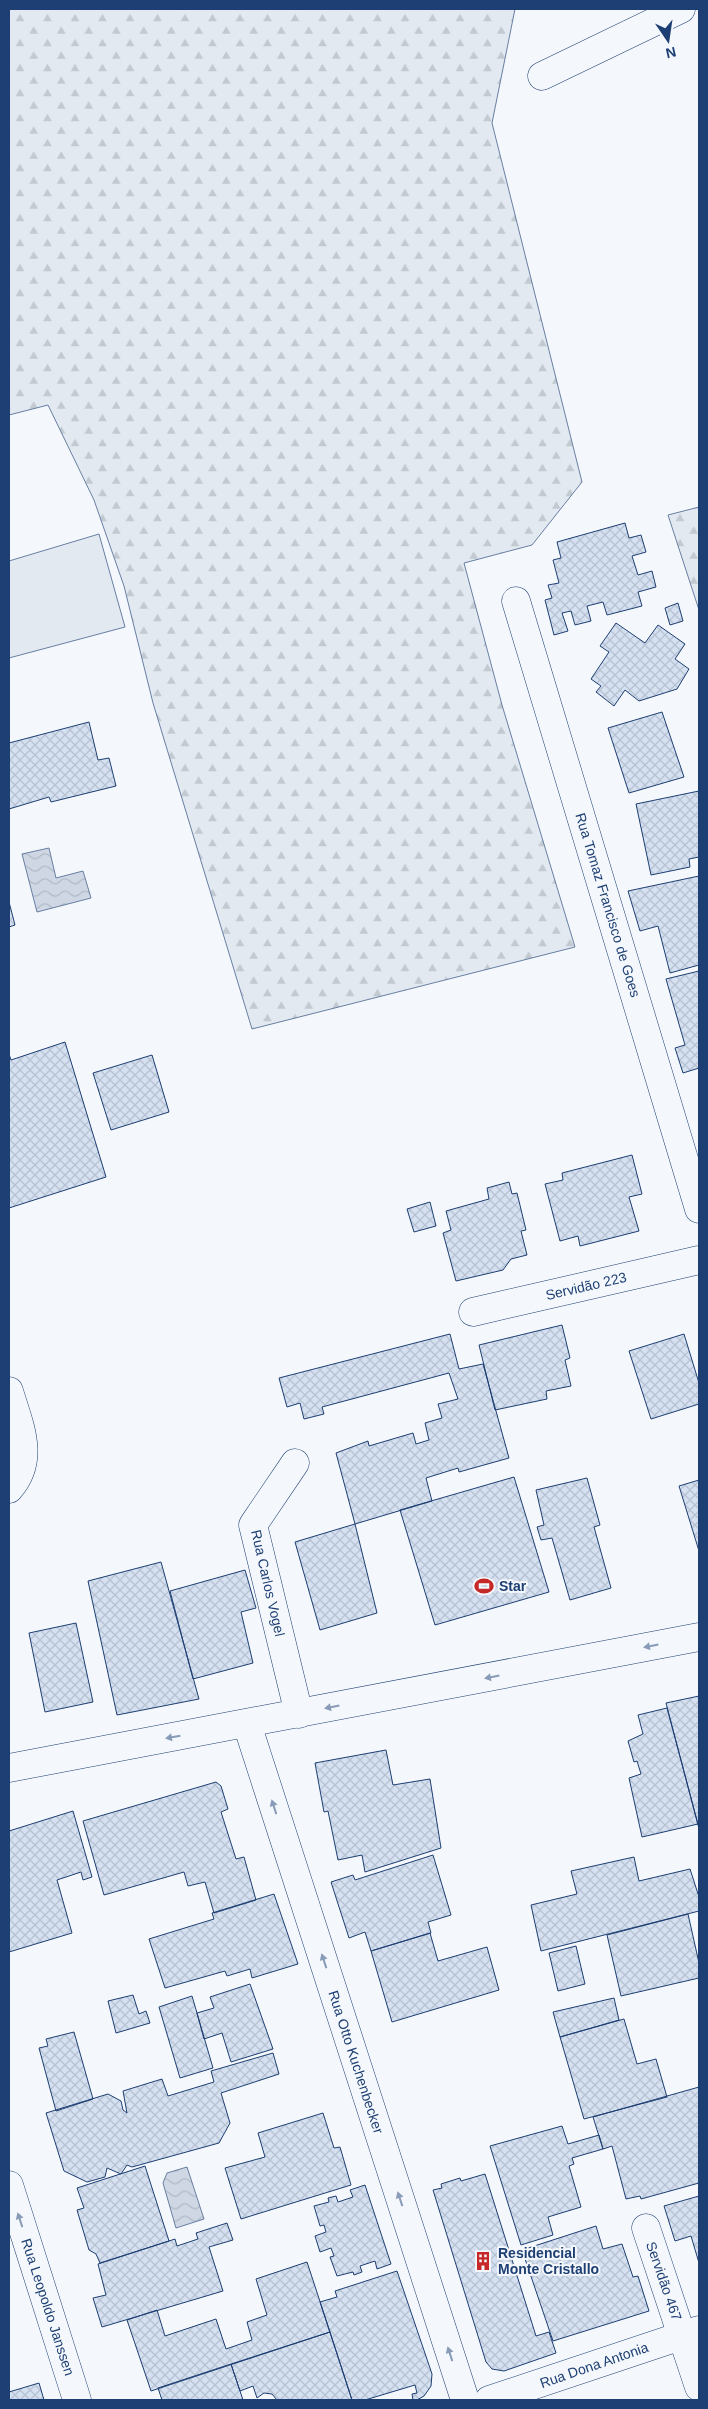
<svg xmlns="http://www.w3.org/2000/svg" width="708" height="2409" viewBox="0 0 708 2409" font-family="Helvetica,sans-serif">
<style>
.forest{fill:url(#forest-firs);stroke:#687fa3}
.green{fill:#e3e9f0;stroke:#687fa3}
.water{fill:url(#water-waves);stroke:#687fa3}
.building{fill:url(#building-cross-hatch);stroke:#1d3f73}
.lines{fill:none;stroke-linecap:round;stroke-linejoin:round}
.minor-casing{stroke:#1d3f73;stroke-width:29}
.secondary-casing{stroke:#1d3f73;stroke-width:29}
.minor{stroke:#f4f7fb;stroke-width:28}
.secondary{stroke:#f4f7fb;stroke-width:28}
.oneway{fill:#889bb7}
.labels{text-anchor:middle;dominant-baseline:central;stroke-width:4;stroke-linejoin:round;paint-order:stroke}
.street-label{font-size:14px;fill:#1d3f73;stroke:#f4f7fb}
.poi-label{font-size:14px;font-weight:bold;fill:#1d3f73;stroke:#f4f7fb;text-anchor:start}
</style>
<defs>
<pattern id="forest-firs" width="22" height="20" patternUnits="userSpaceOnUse" patternTransform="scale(1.25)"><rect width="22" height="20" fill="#e3e9f0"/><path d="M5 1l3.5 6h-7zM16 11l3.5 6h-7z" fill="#c2c9d1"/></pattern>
<pattern id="water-waves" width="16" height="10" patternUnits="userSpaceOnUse" patternTransform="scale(1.25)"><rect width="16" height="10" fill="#cfd7e4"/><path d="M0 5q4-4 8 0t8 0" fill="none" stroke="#b1bac7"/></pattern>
<pattern id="building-cross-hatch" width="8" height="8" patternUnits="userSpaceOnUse" patternTransform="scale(1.25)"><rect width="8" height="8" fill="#d5e0f0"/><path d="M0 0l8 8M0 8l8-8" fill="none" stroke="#b6c1d1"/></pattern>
</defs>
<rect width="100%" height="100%" fill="#f4f7fb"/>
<path class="forest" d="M9 9H515L492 123 582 482 532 545 464 563 502 705 575 947 252 1029 153 703 124 586 94 500 48 405 9 415Z
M699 507V610L668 515Z"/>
<path class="green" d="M99 534 125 627 9 658V561Z"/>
<path class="water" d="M49 848 56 878 83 871 91 898 37 912 22 854Z
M187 2167 204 2219 176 2228 163 2183 167 2173Z"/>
<path class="building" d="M625 523 629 538 641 535 646 552 632 556 638 575 652 571 656 587 638 592 642 606 607 615 603 602 587 606 591 621 575 625 571 611 562 613 568 631 554 635 545 600 552 598 548 585 559 583 553 560 561 558 557 542Z
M678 603 683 621 670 625 665 608Z
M616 623 645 643 658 625 685 644 675 659 689 669 677 689 639 701 625 690 614 706 596 692 601 686 591 679 609 652 600 646Z
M662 712 684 777 629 793 608 728Z
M89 722 98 760 109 758 116 786 51 802 49 797 9 809V743Z
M699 791V857L689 859 690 867 651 875 636 804Z
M699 876V965L670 973 658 926 640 931 628 891Z
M9 902 15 925 9 927Z
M699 971V1068L683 1073 675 1048 685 1045 666 979Z
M65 1042 106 1177 9 1208V1054L11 1060Z
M152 1055 169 1112 111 1130 93 1073Z
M632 1155 642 1194 629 1197 639 1231 580 1246 578 1236 560 1241 545 1184 563 1180 562 1173Z
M509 1182 512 1194 517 1193 526 1230 521 1231 527 1255 511 1259 503 1270 456 1281 443 1233 451 1230 446 1211 489 1199 487 1188Z
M430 1202 436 1226 414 1232 407 1209Z
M562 1325 570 1358 565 1360 571 1386 546 1391 547 1399 495 1410 479 1345Z
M450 1334 459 1369 483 1364 509 1458 459 1472 458 1468 426 1478 432 1501 355 1524 336 1453 368 1441 369 1446 413 1433 416 1444 429 1440 425 1423 442 1418 438 1404 458 1399 449 1373 322 1407 324 1414 304 1419 300 1403 287 1407 279 1378Z
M684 1334 699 1383V1404L651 1419 629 1351Z
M514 1477 549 1592 435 1625 400 1510Z
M587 1478 600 1525 594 1527 611 1588 570 1600 552 1538 541 1540 537 1527 544 1525 536 1490Z
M699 1480V1551L679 1486Z
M355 1524 377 1613 320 1630 295 1542Z
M161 1562 199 1699 117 1715 88 1581Z
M245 1570 256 1608 241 1612 253 1663 193 1679 170 1591Z
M76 1623 93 1702 45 1712 29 1633Z
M699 1696V1829L666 1703Z
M667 1708 698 1824 642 1837 629 1778 641 1774 637 1761 634 1762 628 1741 643 1734 638 1715Z
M386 1750 393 1785 430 1779 441 1848 365 1872 362 1855 338 1860 328 1811 324 1812 315 1763Z
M216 1782 221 1786 228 1809 221 1812 236 1859 244 1857 256 1900 214 1913 205 1882 188 1886 184 1872 104 1895 83 1821Z
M73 1811 92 1877 83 1880 81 1872 57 1880 72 1933 9 1952V1831Z
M433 1855 451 1915 428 1922 431 1933 371 1951 365 1932 349 1938 331 1882 353 1875 355 1880Z
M634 1857 639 1881 690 1869 699 1897V1911L541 1951 531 1905 577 1894 571 1871Z
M274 1894 298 1964 252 1978 250 1969 227 1976 225 1971 165 1988 149 1939 214 1919 212 1913Z
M688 1914 699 1963V1978L621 1996 607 1935Z
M430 1933 438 1961 487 1947 499 1990 392 2022 371 1951Z
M576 1946 585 1984 558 1991 549 1953Z
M250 1984 273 2049 231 2062 222 2033 204 2039 197 2013 214 2008 210 1997Z
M133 1995 139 2014 146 2011 150 2023 116 2033 108 2001Z
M192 1996 213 2068 180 2078 159 2007Z
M614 1998 619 2020 560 2037 553 2012Z
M624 2019 637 2064 656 2059 667 2097 584 2119 560 2037Z
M74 2032 93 2099 56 2111 39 2048 48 2046 46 2039Z
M273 2053 279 2074 221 2093 230 2123 219 2143 132 2167 127 2165 121 2174 107 2168 105 2177 87 2182 64 2171 46 2113 108 2094 121 2101 123 2110 127 2113 123 2091 162 2079 168 2096 214 2082 211 2071Z
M699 2087V2183L641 2199 640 2196 626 2199 612 2146 603 2149 593 2117Z
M323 2113 334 2148 340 2147 351 2185 241 2219 225 2168 265 2157 258 2133Z
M562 2126 568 2144 599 2135 603 2149 572 2158 574 2164 569 2166 581 2207 548 2217 553 2235 521 2245 490 2146Z
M145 2166 169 2241 100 2263 96 2254 89 2250 77 2210 84 2208 77 2188Z
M485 2174 536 2336 549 2332 556 2353 504 2371 492 2369 486 2362 433 2190 442 2188 441 2184 460 2178 461 2181Z
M365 2185 391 2264 377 2269 375 2261 360 2266 362 2272 354 2275 353 2272 337 2276 330 2257 334 2256 331 2248 320 2252 315 2236 326 2232 324 2225 320 2226 314 2206 329 2202 328 2198 336 2196 338 2202 353 2197 350 2190Z
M699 2196V2263L691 2236 675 2241 664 2206Z
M227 2223 233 2240 209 2247 223 2291 102 2327 93 2298 106 2295 98 2264 169 2241 175 2239 177 2246 198 2239 196 2233Z
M596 2226 603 2249 622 2244 633 2277 638 2276 649 2311 553 2341 522 2250Z
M307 2262 330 2332 151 2391 127 2320 157 2310 165 2336 216 2319 226 2349 252 2340 247 2322 267 2315 256 2279Z
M397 2271 432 2374 431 2386 424 2396 417 2400H413L412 2394 417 2393 415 2385 365 2400H352L320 2302 337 2297 335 2291Z
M330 2332 352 2400H277L272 2394 264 2393 257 2398 253 2386 240 2391 231 2364Z
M231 2364 243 2400H162L158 2388Z
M39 2383 44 2400H9V2392Z"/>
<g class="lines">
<g class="minor-casing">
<path id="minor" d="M542 76 681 9
M516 601 699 1209
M473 1312 699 1260
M9 1391C19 1425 36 1459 9 1489
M295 1463 253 1525 299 1714
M247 1724 465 2400
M9 2185 77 2400
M646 2228 699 2387"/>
</g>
<g class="secondary-casing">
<path id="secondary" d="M9 1768 699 1637
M489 2400 699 2330"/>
</g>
<use href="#minor" class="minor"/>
<use href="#secondary" class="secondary"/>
</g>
<defs><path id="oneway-solid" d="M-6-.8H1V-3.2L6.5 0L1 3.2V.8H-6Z" transform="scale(1.25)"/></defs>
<g class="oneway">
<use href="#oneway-solid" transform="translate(651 1646) rotate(169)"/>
<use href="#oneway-solid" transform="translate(492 1677) rotate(169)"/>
<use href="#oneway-solid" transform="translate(332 1707) rotate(169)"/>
<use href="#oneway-solid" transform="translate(173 1737) rotate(170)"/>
<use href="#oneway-solid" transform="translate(274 1807) rotate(-108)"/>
<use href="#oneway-solid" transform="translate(324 1961) rotate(-108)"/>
<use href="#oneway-solid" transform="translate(400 2199) rotate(-108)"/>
<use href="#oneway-solid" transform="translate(20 2220) rotate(-108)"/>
<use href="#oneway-solid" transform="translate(450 2354) rotate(-108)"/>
</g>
<defs>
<g id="stadium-bare" transform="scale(1.5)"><path d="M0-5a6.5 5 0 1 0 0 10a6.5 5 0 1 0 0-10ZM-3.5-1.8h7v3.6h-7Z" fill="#c62828" stroke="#f4f7fb" stroke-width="2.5" paint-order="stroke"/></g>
<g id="building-bare" transform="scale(1.5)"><path d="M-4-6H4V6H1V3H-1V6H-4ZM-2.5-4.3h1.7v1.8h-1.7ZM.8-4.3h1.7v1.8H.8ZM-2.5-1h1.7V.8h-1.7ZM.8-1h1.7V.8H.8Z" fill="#c62828" stroke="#f4f7fb" stroke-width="2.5" paint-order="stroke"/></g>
</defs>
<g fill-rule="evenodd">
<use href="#stadium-bare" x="484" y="1586"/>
<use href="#building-bare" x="483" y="2261"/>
</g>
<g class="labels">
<g class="street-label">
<text transform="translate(608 905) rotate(73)">Rua Tomaz Francisco de Goes</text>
<text transform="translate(586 1286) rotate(-13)">Servidão 223</text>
<text transform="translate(268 1583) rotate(77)">Rua Carlos Vogel</text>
<text transform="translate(356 2062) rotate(72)">Rua Otto Kuchenbecker</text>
<text transform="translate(664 2281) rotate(71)">Servidão 467</text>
<text transform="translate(48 2307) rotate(72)">Rua Leopoldo Janssen</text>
<text transform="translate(594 2365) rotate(-19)">Rua Dona Antonia</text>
</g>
<g class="poi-label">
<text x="499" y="1586">Star</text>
<text x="498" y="2253">Residencial<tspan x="498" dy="16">Monte Cristallo</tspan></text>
</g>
</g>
<rect width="708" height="2409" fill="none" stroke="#1d3f73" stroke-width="20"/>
<g transform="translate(668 40) rotate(167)" stroke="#f4f7fb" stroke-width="4" paint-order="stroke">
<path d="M0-4L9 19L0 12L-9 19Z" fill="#1d3f73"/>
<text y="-8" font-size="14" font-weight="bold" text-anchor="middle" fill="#1d3f73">N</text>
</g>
</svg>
